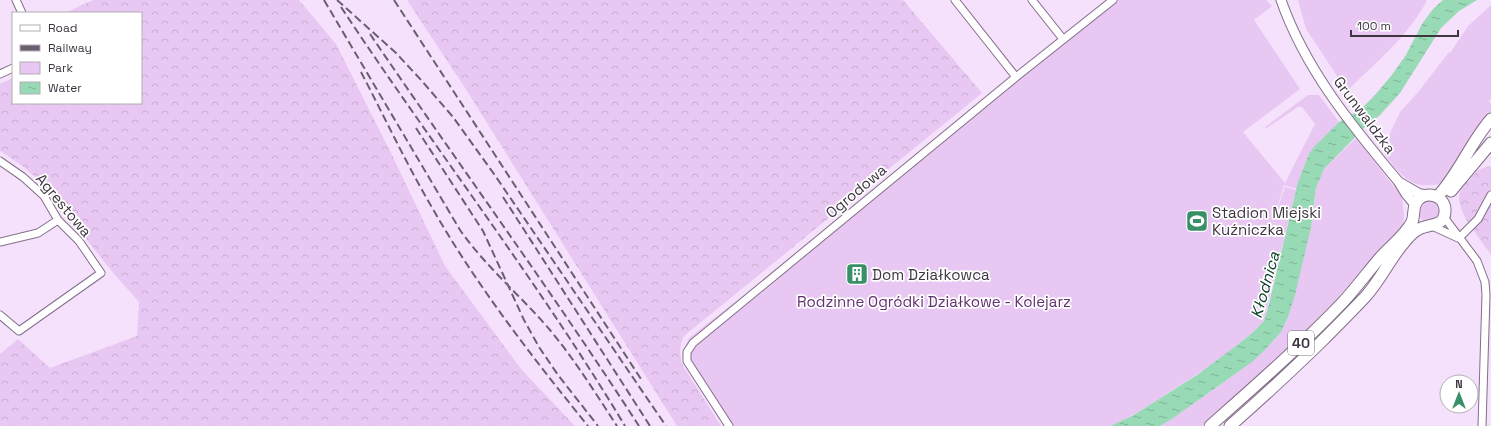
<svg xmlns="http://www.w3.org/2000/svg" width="1491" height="426" viewBox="0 0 1491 426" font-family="'Space Grotesk',sans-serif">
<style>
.green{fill:#e8c7f2}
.forest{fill:url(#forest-crowns)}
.water{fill:url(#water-ripples)}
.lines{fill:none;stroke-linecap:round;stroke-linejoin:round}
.minor-casing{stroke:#836f89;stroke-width:9}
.tertiary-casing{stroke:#836f89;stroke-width:11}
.primary-casing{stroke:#836f89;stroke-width:13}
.minor{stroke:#fff;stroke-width:7}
.tertiary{stroke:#fff;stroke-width:9}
.primary{stroke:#fff;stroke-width:11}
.rail{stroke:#6a5f6e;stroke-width:2;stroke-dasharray:8 4;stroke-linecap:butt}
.labels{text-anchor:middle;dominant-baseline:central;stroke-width:3.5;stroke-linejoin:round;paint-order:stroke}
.shield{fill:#fff;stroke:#777279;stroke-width:1}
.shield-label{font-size:14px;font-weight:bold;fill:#3d3540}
.street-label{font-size:15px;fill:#3d3540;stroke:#fff}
.poi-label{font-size:15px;fill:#3d3540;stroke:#fff;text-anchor:start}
.park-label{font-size:15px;fill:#5f2f6e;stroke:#fff}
.water-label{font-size:16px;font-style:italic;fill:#0b4129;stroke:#fff}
</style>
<defs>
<pattern id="forest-crowns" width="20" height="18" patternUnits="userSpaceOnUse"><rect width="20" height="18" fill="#e8c7f2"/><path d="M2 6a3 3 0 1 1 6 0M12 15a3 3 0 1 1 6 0" fill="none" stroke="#c8acd1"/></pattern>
<pattern id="water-ripples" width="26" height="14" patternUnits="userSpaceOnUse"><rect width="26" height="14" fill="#98dab5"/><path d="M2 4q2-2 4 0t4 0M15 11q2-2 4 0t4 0" fill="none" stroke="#7db295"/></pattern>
</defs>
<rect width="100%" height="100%" fill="#f6e1fd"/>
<path class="green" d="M1110 0H1266L1272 6 1254 20 1300 89 1243 132 1285 183 1315 124 1302 107H1298L1265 129V127L1308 95H1319L1339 122 1309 154 1298 182 1297 189 1284 185 1275 216 1285 187 1296 190 1264 321C1235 351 1198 374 1163 396 1146 407 1129 419 1110 426H732L685 355V347L689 338 795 255 928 145Z
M1298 0H1427C1409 36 1375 63 1347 91L1306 29Z
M1491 5V99L1489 101 1491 104V112L1443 182C1439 185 1434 185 1428 185 1407 187 1397 169 1385 155L1391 131 1400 112 1419 91 1449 52 1450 53 1468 26Z
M1356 138 1402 197 1404 216 1403 229 1297 340 1250 384 1201 426H1160L1172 419 1237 373 1265 350 1281 332 1288 317 1307 245 1313 217 1316 188 1320 177 1324 169Z
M1418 211a11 11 0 1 1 22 0a11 11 0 1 1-22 0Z"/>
<path class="forest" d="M93 0H299L336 44 391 153 445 266 521 369 575 426H0V354L18 339 50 368 137 336 139 302 114 274 41 182 21 165 0 151V84L13 78V103H141V13H65Z
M407 0H903L982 93 684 336C679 347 679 355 683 366L721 426H677L467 91Z
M1491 166V255C1482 240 1451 208 1461 190 1462 187 1466 183 1469 181 1478 170 1477 169 1491 166Z"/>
<path class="water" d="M1443 0H1477L1459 11 1441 28 1400 93 1380 115 1363 129 1324 169 1316 188 1311 228 1295 295 1288 317 1281 332 1265 350 1252 362 1172 419 1160 426H1110L1132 416 1197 375 1236 346 1252 333 1264 321 1269 304 1298 182 1309 154 1314 147 1339 122 1361 109 1375 95 1391 76 1406 55 1422 24 1433 9Z"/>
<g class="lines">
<g class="minor-casing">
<path id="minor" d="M16 0 22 13
M955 0 1016 77
M1032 0 1063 39
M0 74 13 68
M0 161 23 177 44 196 58 220 79 241 101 273 19 331 0 315
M1444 217 1477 261 1485 282 1486 295 1482 426
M1432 226 1458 238
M1459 238 1478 219 1491 195
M0 242 38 233 58 220
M729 426 687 361V352L693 343 1016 77 1113 0"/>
</g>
<g class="tertiary-casing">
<path id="tertiary" d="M1281 0C1305 69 1352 126 1398 181L1406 194 1415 205
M1399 182 1418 193 1426 195"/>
</g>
<g class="primary-casing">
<path id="primary" d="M1451 191 1491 143
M1437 197C1459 174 1470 143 1491 119
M1210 426C1255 386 1301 346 1343 302 1356 288 1367 273 1379 259 1389 247 1405 236 1412 222 1415 215 1412 206 1418 200 1427 190 1444 196 1445 209 1446 228 1429 223 1419 229 1412 232 1407 239 1402 245 1389 261 1380 280 1366 296 1351 312 1335 328 1320 343 1290 372 1261 399 1230 426"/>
</g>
<use href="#minor" class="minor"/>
<use href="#tertiary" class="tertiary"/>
<use href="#primary" class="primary"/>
<path class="rail" d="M324 0 460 230C486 267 521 296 550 330 575 360 596 394 617 426
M337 0 396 53 421 80 453 117 494 174 666 426
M394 0 641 379
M341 7C434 148 538 281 625 426
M370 34C459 165 553 293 639 426
M361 72C384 116 405 161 430 204 474 282 532 357 588 426
M416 128 483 231 524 320 539 347 558 375 598 426
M503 197 650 426"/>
</g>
<defs>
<g id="stadium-square" transform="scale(1.15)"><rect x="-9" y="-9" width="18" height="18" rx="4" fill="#379066" stroke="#fff"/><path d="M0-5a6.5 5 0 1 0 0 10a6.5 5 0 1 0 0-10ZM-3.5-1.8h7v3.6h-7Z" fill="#fff"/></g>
<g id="building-square" transform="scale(1.15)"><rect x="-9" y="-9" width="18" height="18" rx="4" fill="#379066" stroke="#fff"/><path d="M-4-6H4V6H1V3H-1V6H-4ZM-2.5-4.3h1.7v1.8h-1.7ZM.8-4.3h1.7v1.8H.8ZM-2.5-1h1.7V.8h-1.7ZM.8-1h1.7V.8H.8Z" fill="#fff"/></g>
</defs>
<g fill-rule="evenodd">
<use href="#stadium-square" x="1197" y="221"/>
<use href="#building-square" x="857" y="274"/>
</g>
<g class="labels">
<rect class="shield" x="1288" y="331" width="26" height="24" rx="3"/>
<g class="shield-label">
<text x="1301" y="343">40</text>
</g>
<g class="street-label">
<text transform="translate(1365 115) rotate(53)">Grunwaldzka</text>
<text transform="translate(856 191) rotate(-40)">Ogrodowa</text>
<text transform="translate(64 205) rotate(50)">Agrestowa</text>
</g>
<g class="poi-label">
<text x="1212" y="212">Stadion Miejski<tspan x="1212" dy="17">Kuźniczka</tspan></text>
<text x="872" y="274">Dom Działkowca</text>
</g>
<g class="park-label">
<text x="934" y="301">Rodzinne Ogródki Działkowe - Kolejarz</text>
</g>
<g class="water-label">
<text transform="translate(1265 285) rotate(-74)">Kłodnica</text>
</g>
</g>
<rect x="12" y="12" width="130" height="92" fill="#ffffff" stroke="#b1aeb3"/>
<rect x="20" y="25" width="20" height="6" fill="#ffffff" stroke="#b1aeb3"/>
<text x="48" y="32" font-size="12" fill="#3d3540">Road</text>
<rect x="20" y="45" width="20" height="6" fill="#6a5f6e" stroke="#b1aeb3"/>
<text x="48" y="52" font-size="12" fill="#3d3540">Railway</text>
<rect x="20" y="62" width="20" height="12" fill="#e8c7f2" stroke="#b1aeb3"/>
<text x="48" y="72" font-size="12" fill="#3d3540">Park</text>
<rect x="20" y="82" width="20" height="12" fill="url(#water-ripples)" stroke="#b1aeb3"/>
<text x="48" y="92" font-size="12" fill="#3d3540">Water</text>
<g transform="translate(1459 394)"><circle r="19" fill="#ffffff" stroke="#b1aeb3"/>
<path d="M0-3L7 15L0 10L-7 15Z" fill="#379066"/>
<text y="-6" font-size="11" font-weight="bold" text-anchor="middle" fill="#3d3540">N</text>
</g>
<path d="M1351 30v6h107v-6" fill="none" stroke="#3d3540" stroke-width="2"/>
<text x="1357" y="30" font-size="12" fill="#3d3540" stroke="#ffffff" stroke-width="3" paint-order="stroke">100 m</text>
</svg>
